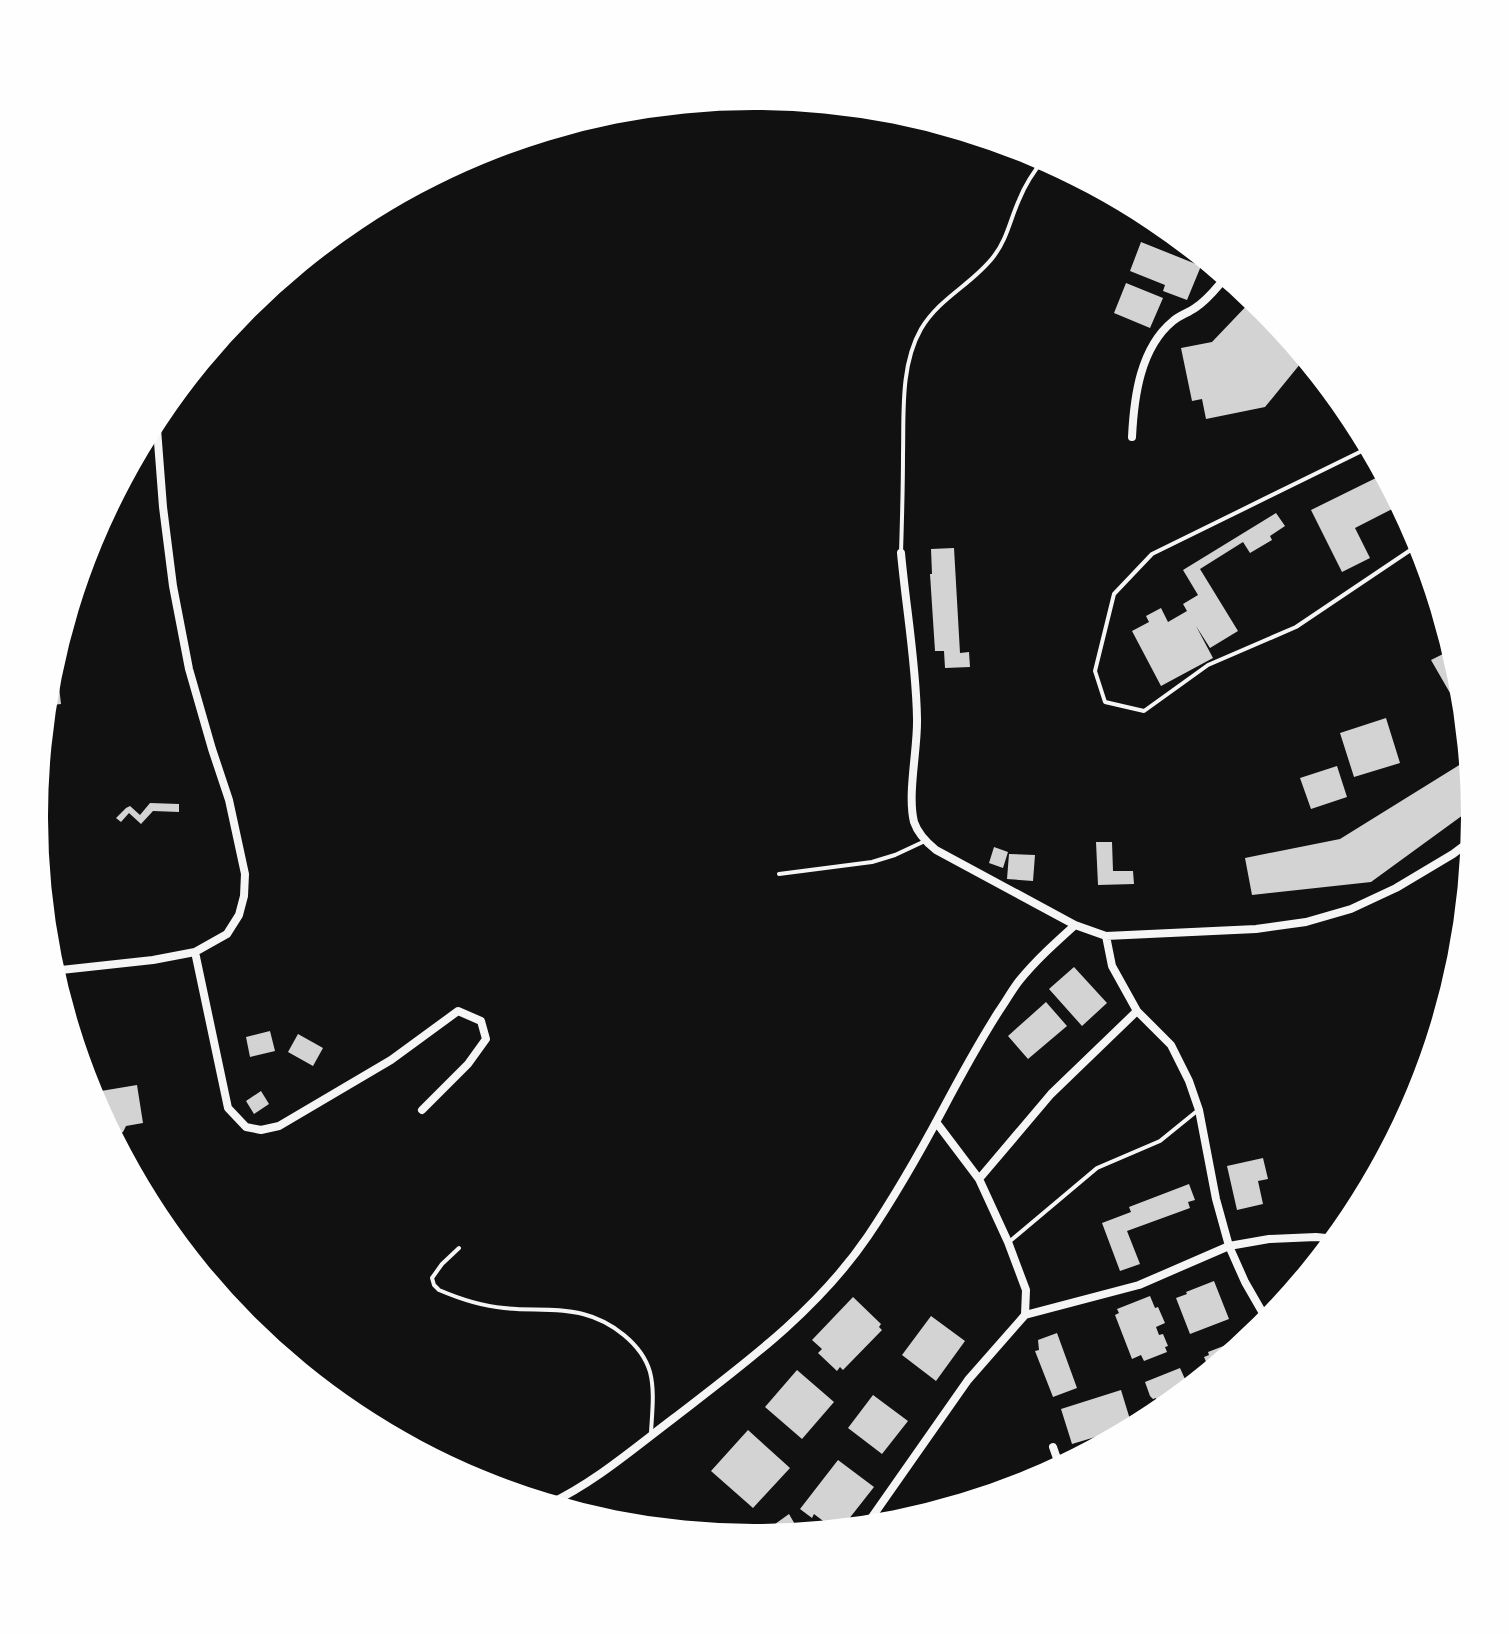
<svg xmlns="http://www.w3.org/2000/svg" width="1509" height="1634" viewBox="0 0 1509 1634" font-family="'Roboto Serif',serif">
<style>
.building{fill:#d3d3d3}
.lines{fill:none;stroke-linecap:round;stroke-linejoin:round}
.service{stroke:#f5f5f5;stroke-width:4}
.minor{stroke:#f5f5f5;stroke-width:8}
</style>
<rect width="100%" height="100%" fill="#111"/>
<path class="building" d="M1141 242 1201 266 1187 300 1163 291 1165 285 1130 271Z
M1126 283 1163 298 1150 328 1114 313Z
M1253 299 1264 308 1305 358 1265 407 1206 419 1202 399 1192 401 1181 348 1212 342Z
M1382 475 1398 506 1355 528 1370 558 1342 572 1311 510Z
M1276 513 1285 526 1270 536 1272 540 1250 553 1243 542 1200 569 1238 631 1210 648 1196 626 1213 658 1161 686 1132 631 1149 622 1146 616 1161 608 1168 622 1187 611 1183 604 1198 595 1183 570Z
M954 548 960 653 969 652 970 667 945 668 944 651H935L930 574H932L931 549Z
M1453 649 1461 677 1465 719 1431 660Z
M50 670H57L61 704 45 706Z
M1386 718 1400 763 1354 777 1340 733Z
M1469 759 1474 807 1371 882 1252 895 1245 858 1340 839Z
M1337 766 1347 797 1311 809 1300 778Z
M150 803 179 804V812L153 811 141 824 129 813 121 822 116 818 126 808 130 806 140 815Z
M1096 842H1112L1113 871H1133L1134 884 1098 885Z
M994 847 1008 852 1003 868 989 863Z
M1009 854 1035 855 1033 881 1007 879Z
M1074 967 1107 1003 1082 1026 1049 989Z
M1046 1002 1067 1026 1028 1059 1008 1036Z
M270 1031 275 1051 250 1057 246 1037Z
M298 1034 323 1048 313 1066 288 1052Z
M137 1085 143 1123 126 1126 123 1132 113 1137 89 1093Z
M261 1091 269 1104 254 1114 246 1101Z
M1263 1158 1268 1179 1258 1181 1263 1204 1237 1210 1227 1166Z
M1189 1184 1195 1200 1188 1202 1190 1208 1127 1231 1140 1264 1120 1271 1102 1223 1131 1212 1129 1207Z
M1214 1281 1229 1319 1190 1334 1176 1298 1187 1294 1186 1292Z
M1150 1296 1155 1308 1158 1307 1165 1323 1156 1327 1159 1335 1163 1334 1168 1346 1165 1347 1167 1352 1144 1361 1141 1355 1132 1359 1115 1315 1119 1313 1117 1309Z
M853 1297 881 1324 879 1327 882 1330 843 1370 840 1367 837 1371 818 1353 822 1349 812 1340Z
M931 1316 965 1341 936 1381 902 1355Z
M1057 1333 1077 1388 1053 1397 1035 1351 1039 1350 1038 1340Z
M1234 1342 1237 1349 1210 1371 1204 1357 1209 1355 1208 1352Z
M1180 1368 1189 1388 1161 1411 1156 1398 1153 1399 1150 1396 1145 1382Z
M797 1370 834 1402 802 1439 765 1407Z
M1121 1390 1132 1426 1072 1444 1061 1409Z
M873 1395 908 1421 882 1454 848 1428Z
M748 1430 790 1468 753 1508 711 1471Z
M838 1460 874 1487 841 1529 835 1530 814 1514 812 1518 800 1509Z
M789 1514 800 1533 757 1537Z"/>
<g class="lines">
<path class="service" d="M1370 447 1152 554 1114 594 1095 671 1105 702 1144 711 1208 665 1296 627 1421 543
M901 553C902 520 903 488 903 455 904 414 900 366 921 329 940 297 973 284 994 256 1007 239 1010 220 1019 200 1025 185 1034 171 1044 159
M779 874 872 862 895 855 925 841
M1009 1242 1097 1168 1160 1141 1197 1111
M459 1248 442 1264 432 1278 434 1285 439 1290C460 1299 481 1306 504 1308 529 1311 558 1307 583 1314 611 1321 642 1344 650 1372 655 1391 652 1413 651 1433"/>
<path class="minor" d="M1132 437C1134 397 1140 348 1173 321 1180 315 1188 313 1195 308 1208 300 1217 287 1226 277
M901 553C906 608 916 662 917 718 918 748 907 794 914 822 918 834 926 842 936 850L1075 925 1106 936 1256 929 1306 922 1351 909 1396 888 1453 854 1473 839
M1106 936 1112 966 1137 1011 1171 1045 1189 1081 1199 1110 1216 1199 1229 1246 1245 1282 1268 1322
M195 952 228 1108 246 1127 261 1130 279 1126 391 1060 458 1011 481 1021 486 1039 468 1064 422 1110
M52 971 153 960 195 952 227 934 239 915 244 896 245 874 229 800 212 749 189 669 173 586 163 507 156 416
M936 1122 979 1179
M1025 1315 1139 1285 1229 1246 1269 1239 1316 1237 1336 1239
M1053 1447 1060 1467
M549 1504C595 1482 633 1449 674 1418 744 1364 817 1311 868 1236 895 1196 919 1154 942 1111 960 1077 978 1044 999 1011 1006 1001 1012 990 1019 981 1036 960 1055 943 1075 925
M865 1527 968 1380 1025 1315 1026 1290 1008 1242 979 1179 1051 1094 1137 1011"/>
</g>
<path d="M0 0H1509V1634H0ZM754 110H755A706 706 0 0 1 1461 816V818A706 706 0 0 1 755 1524H754A706 706 0 0 1 48 818V816A706 706 0 0 1 754 110Z" fill="#fefefe" fill-rule="evenodd"/>
</svg>
